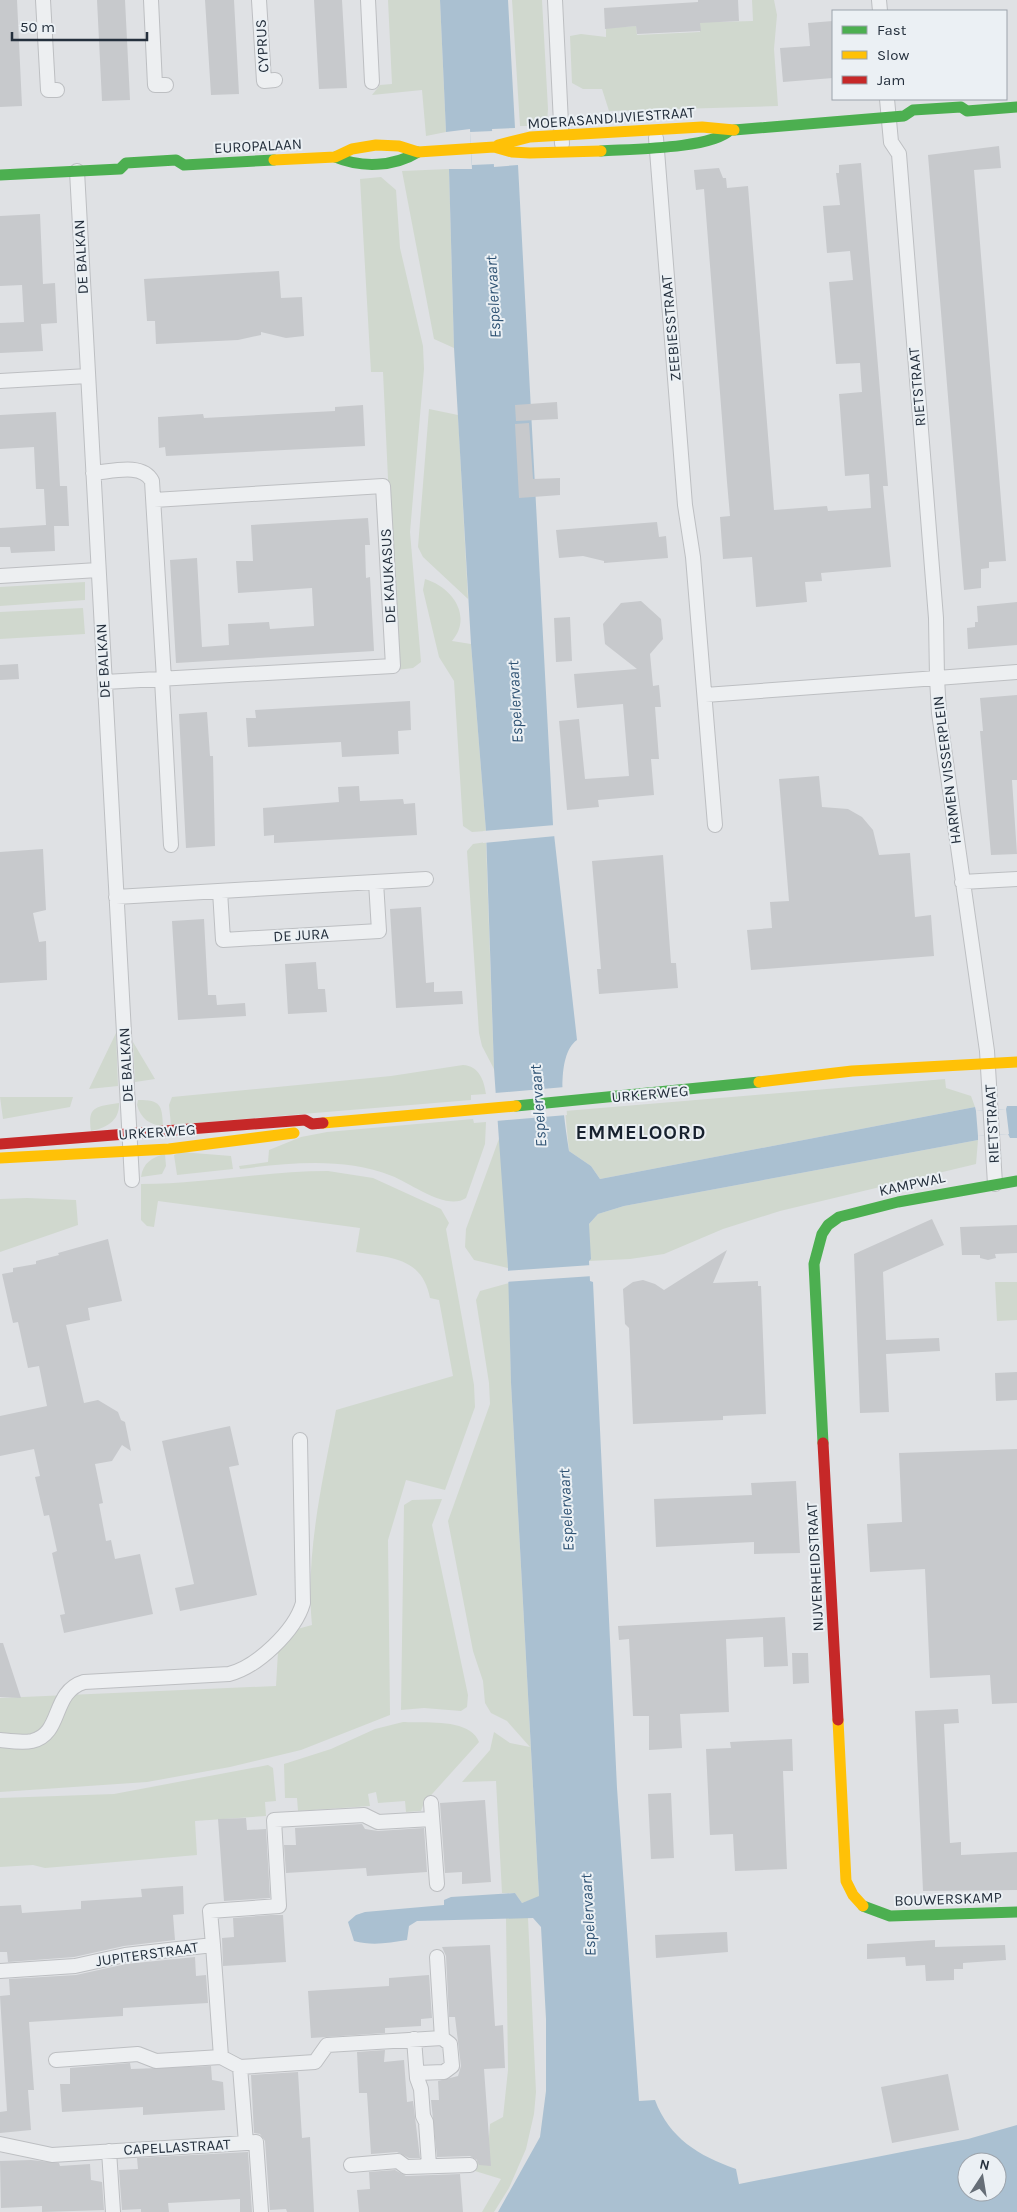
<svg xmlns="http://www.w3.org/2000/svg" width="1017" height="2212" viewBox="0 0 1017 2212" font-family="Karla,sans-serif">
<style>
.green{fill:#d0d8ce}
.water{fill:#aac0d1;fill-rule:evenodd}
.pier{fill:#dfe1e4}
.building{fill:#c7c9cc}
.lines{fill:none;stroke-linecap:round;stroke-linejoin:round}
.street-casing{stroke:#bdbfc2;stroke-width:16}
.street{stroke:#edeff1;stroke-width:14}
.fast{stroke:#4caf50;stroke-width:11}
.slow{stroke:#ffc107;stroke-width:11}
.jam{stroke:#c62828;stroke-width:11}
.labels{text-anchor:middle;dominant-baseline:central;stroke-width:4;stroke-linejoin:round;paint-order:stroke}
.street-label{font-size:15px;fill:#25303d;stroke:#ebf0f4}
.water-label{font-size:16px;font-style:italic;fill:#2e5273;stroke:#ebf0f4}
.district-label{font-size:20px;font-weight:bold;letter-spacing:1px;fill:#17212e;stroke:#ebf0f4}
</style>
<rect width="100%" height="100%" fill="#dfe1e4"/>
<path class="green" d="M388 0H440L446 132 426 136 422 90 372 95 380 85 392 84Z
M512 0H542L548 109 547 122 541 126H520Z
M752 0H774L777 15 774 49 778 106 609 111 602 89H583L572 83 570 36 581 34 606 37V28L636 26 637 35 700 32V17L717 22 753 21Z
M449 169 454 348 434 339 402 171Z
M381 177 396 190 400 248 423 346 424 369 410 532 421 662 413 668 397 670 383 372H371L360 179Z
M429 409 458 415 468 599 423 557 418 547Z
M425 579C452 587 473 616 452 641L471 644 486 831 472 832 463 826 454 681 439 657 423 590Z
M85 582V600L0 606V587Z
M83 608 85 634 0 639V612Z
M486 842 494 1069 482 1046 479 1033 467 851 473 844Z
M116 1033 118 1086 89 1089Z
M133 1042 155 1079 135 1082Z
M463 1065C479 1066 484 1080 486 1094L471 1095V1100L171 1125 169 1105 172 1097 391 1076Z
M945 1079 946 1088 971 1096 975 1107 600 1179 591 1166 569 1151 565 1111Z
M0 1097H73L70 1107 3 1119Z
M138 1100C161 1100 162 1105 163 1126 150 1125 141 1119 137 1105Z
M119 1103C120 1121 106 1128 91 1131 87 1105 97 1107 119 1103Z
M473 1119 474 1123 486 1122 485 1144 466 1198C447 1211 412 1184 392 1176 343 1157 291 1163 240 1169L239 1166 268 1162 269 1150 301 1137 327 1132Z
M500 1136 508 1268 474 1260 465 1247 466 1229Z
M978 1140 976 1164 780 1211 723 1229 664 1254 630 1259 589 1261V1224L598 1214 624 1206Z
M181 1152 231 1156 233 1169 177 1175 174 1155Z
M165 1154 166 1166 162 1174 141 1177C143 1163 152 1157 165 1154Z
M328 1171 373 1178 441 1209 449 1223 446 1229 474 1385 475 1407 445 1490 406 1480 388 1540 390 1715 301 1750 230 1767 147 1782 0 1792V1698L276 1686 279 1634 312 1625C305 1553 323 1480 336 1410L453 1376 439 1300 430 1298C422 1257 391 1258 356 1252L360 1228 158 1201 154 1227 147 1226 141 1220V1184C203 1184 265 1171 328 1171Z
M27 1198 76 1200 78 1225 0 1252V1199Z
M995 1282H1017V1320L997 1321Z
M509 1283 511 1383 539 1897 522 1903 515 1893H502L496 1781 462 1782 490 1750 494 1732 510 1743 530 1747 507 1721 491 1713 485 1703 483 1681 473 1651 448 1521 490 1404 489 1383 476 1300 480 1291Z
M442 1499 432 1525 468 1695 467 1707 461 1711 424 1708 401 1710 404 1505 412 1500Z
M403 1722C424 1723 471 1718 479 1742L424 1803 421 1811 406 1812 405 1801 378 1803 376 1792 368 1794 370 1806 298 1811 297 1798H285L284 1764 331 1749 375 1729Z
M268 1765 273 1768 276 1801 265 1802 266 1816 195 1821 197 1855 45 1868 33 1865 0 1867V1798L114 1794Z
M506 1918H528L536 2092 534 2114 526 2149 509 2188 494 2212H482L501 2179 475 2171 477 2160 487 2161 490 2124 503 2117 508 2070Z"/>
<path class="water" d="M440 0H508L515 128 492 129 494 167 518 165 553 825 577 1040C553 1057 565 1124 569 1151L591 1166 600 1179 975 1107 976 1111 1006 1109 1007 1106H1017V1138H1010L1008 1134 978 1136V1140L624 1206 598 1214 589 1224 591 1259 589 1261 590 1281 593 1282 617 1788 639 2101 655 2100C669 2138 699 2156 736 2169L739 2184 968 2139 1017 2125V2212H498L540 2137 546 2091V2019L541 1927 533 1918 417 1921 409 1926 407 1940C389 1943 372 1946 354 1941L348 1922 356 1915 365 1912 444 1905V1900L451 1897 515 1893 522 1903 539 1896 511 1383 508 1268 494 1069 486 831 471 644 454 348 449 169H472L470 129 446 132ZM967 2162H997V2192H967Z"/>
<path class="pier" d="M493 131 495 164 472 165 470 132Z
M555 825 556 836 483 843V831Z
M565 1087 567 1115 496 1121 495 1093Z
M1006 1109 1009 1134 978 1136 976 1111Z
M592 1265 593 1276 506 1282V1271Z"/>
<path class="building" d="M0 0H17L22 106 0 107Z
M97 0H125L130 100 102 101Z
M205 0H234L239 94 211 95Z
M314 0H342L347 88 319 89Z
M698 0H738L739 21 700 23 701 31 637 34 636 26 605 29 604 8 698 2Z
M833 21V78L783 82 780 48 810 46 808 23Z
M999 146 1001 168 974 170 1006 561 989 562V568L981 569V588L964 590 928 155Z
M861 163 888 486H883L891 567 821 573 822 581 805 582 807 602 756 607 752 557 723 559 720 517 730 516 727 482 704 189 696 190 694 170 719 168 723 178H726L727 188 748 186 774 510 827 506 828 511 871 508 869 474 845 476 839 394 862 392 860 363 836 364 829 282 853 280 850 251 827 253 823 206 840 205 836 173H839V165Z
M40 214 43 284 55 283 57 323 41 324 43 351 0 353V323L24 322 22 285 0 286V216Z
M279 271 281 298 302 297 304 336 286 338 261 332V335L238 340 156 344 155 321H147L144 279Z
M557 402 558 419 516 421 515 405Z
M363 405 365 446 166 456 165 447 159 448 158 417 203 414 204 418 335 411V407Z
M56 412 60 486H67L69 526H54L55 551 11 553 10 547H0V528L46 525 44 489H36L34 447 0 449V415Z
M529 423 533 479 560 478V495L519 498 515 424Z
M368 518 370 545H365L366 578 370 577 374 651 176 663 170 560 197 558 202 647 229 645 228 624 269 622 270 629 314 626 312 588 238 593 236 561H253L251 525Z
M657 522 659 537 666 536 668 558 604 563V561L583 556 559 558 556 530Z
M641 601 661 619 663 639 650 654 653 686 659 685 661 707H655L659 759H651L654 795 598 800 599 807 567 810 559 721 579 719 585 779 629 776 623 704 577 708 574 674 637 669 605 644 603 624 621 603Z
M1017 602V645L968 649 967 628 975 627V622H978L977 606Z
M570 617 572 661 556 662 554 618Z
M18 664 19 679 0 680V665Z
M1017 695V780H1012L1017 854 991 855 980 731H983L980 698Z
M410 701 411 730 398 731 399 754 342 757 341 742 248 747 246 718H256L255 710Z
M207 712 210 756H213L215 846 186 848 179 714Z
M819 776 822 807 848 809 862 817 873 830 879 855 910 853 915 917 931 915 934 956 751 970 747 930 772 928 770 902 789 901 779 779Z
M359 786 360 801 403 799 404 804 415 803 417 835 274 843V835L264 836 263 808 339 802 338 787Z
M43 849 46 910 33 913 39 942 46 941 47 980 0 983V852Z
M663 855 671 963H676L678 988 599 994 597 969H601L592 861Z
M421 907 426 983 434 982V992L462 991 463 1004 396 1008 390 909Z
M204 919 208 995H216L217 1005 245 1003 246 1016 178 1020 172 921Z
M316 962 318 989H325L327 1012 288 1014 285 964Z
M932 1219 944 1245 883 1272 886 1340 939 1338 940 1351 886 1354 889 1412 860 1413 854 1254Z
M1017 1225V1253L995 1254 996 1258 988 1260 980 1258V1255H962L960 1227Z
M108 1239 122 1301 88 1308 90 1320 66 1325 84 1403 98 1400 118 1412 121 1420 125 1422 131 1451 122 1445 112 1461 95 1464 103 1503 99 1504 106 1541 111 1540 115 1559 140 1554 153 1614 64 1633 60 1615 65 1614 52 1553 57 1551 49 1515 44 1516 35 1477 40 1476 34 1449 0 1456V1416L47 1406 39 1366 28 1368 18 1322 13 1323 2 1274 13 1272V1268L36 1264V1261L59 1255 58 1253Z
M727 1250 713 1283 758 1281V1286H761L766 1414 723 1416V1420L633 1424 629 1328 625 1324 623 1289 633 1282 643 1280 655 1284 664 1290Z
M1017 1372V1400L996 1401 995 1373Z
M230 1426 239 1465 229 1467 257 1595 180 1611 175 1588 194 1584 162 1441Z
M1017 1449V1703L992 1704 990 1675 930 1678 925 1569 870 1572 867 1524 902 1522 899 1453Z
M796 1481 800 1553 754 1554V1542L656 1547 654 1499 752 1495 751 1483Z
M785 1617 788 1666 764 1667 763 1637 726 1639 729 1712 680 1714 682 1748 649 1750V1716H633L629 1639 619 1640 618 1626Z
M0 1643H3L21 1698 0 1697Z
M792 1653H808L809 1683 793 1684Z
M958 1709 959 1723 944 1724 950 1843 961 1842V1855L1017 1852V1890L923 1891 915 1711Z
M792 1739 793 1771H783L787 1869 735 1871 733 1834 710 1835 706 1749 731 1748 730 1742Z
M671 1793 674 1858 651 1859 648 1794Z
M485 1800 491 1882 462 1884V1872L445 1873 440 1803Z
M246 1818 247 1830 266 1829 270 1898 224 1901 218 1819Z
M362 1824 365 1829 378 1831 424 1828 427 1872 367 1876 366 1868 286 1873 284 1845H296L295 1828Z
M183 1886 184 1914 173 1915 175 1940 124 1946 74 1957 8 1962 7 1952H0V1906L21 1905 22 1913 81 1909V1901L142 1897 141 1889Z
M271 1915H283L286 1962 223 1966 222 1938 234 1937 233 1918Z
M727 1932 728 1952 656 1958 655 1935Z
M935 1940V1947L1005 1945 1006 1960 963 1963V1969H954V1980L926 1981 925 1965 906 1966 905 1957 867 1959V1944Z
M490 1945 495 2026 503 2025 505 2068 484 2069 491 2166 479 2165 477 2160 470 2156 437 2157 431 2100H439L438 2081 458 2076 461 2066 455 2017H449L446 1956 442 1947Z
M195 1957 196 1976 206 1975 208 2003 123 2008V2016L29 2022 34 2090H28L31 2130 0 2133V2112L7 2111 0 1996 10 1995 9 1979 76 1975 126 1964Z
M429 1975 432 2018 421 2019V2026L385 2028V2033L311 2038 308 1991 389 1986V1978Z
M385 2050 384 2062 404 2060 407 2102 413 2101 420 2158H409L397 2152 371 2154 367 2093H359L357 2052Z
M130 2063 131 2069 211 2066 212 2080 223 2082 225 2110 143 2115V2107L62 2112 60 2084H70V2068Z
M298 2072 302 2138 310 2137 314 2212H287L286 2209 270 2210 265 2141 260 2134 254 2133 251 2075Z
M948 2074 959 2130 892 2143 881 2087Z
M248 2152 252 2212H240V2199L168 2203 169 2212H141V2209L122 2210 119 2170 138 2169 137 2158Z
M31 2160 59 2163 60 2166 90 2164 91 2180 102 2182 104 2210 42 2212V2206L1 2208 0 2161Z
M395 2170 406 2176 460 2174 463 2212H359L357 2190 370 2189 369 2172Z"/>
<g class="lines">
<g class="street-casing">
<path id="street" d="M43 0 48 90H57
M151 0 155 85H166
M259 0 264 81 275 80
M368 0 372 82
M555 0 562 144
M879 0 880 11
M887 99 891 142 899 154 936 618 937 678 1017 672
M656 138 685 505 693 557 715 825
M77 171 132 1180
M0 381 88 376
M93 473C110 472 142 462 152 481L164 679
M0 576 98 570
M162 679 171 845
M105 682 393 666 383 486 154 500
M705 695 937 678 939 713 987 1051 995 1184
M962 882 1017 879
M220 891 223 940 379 931 376 882
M116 897 426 879
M0 1740C10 1741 22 1743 32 1741 63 1734 51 1692 84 1682L229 1674C257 1667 295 1631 303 1603L300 1440
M431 1803 437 1884
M213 1945 221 2057 240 2067 315 2062 327 2045 442 2038 437 1957
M0 1971 75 1966 125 1955 213 1945 210 1911 279 1906 274 1820 364 1815 378 1822 432 1819
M414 2039 417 2078 421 2089 423 2116 426 2122 429 2165
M56 2060 138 2054 156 2061 221 2057
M240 2067 246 2143 256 2142 261 2212
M417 2073 444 2072 452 2066 450 2044 442 2038
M0 2144 52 2155 246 2143
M109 2151 113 2212
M351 2165 398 2161 406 2167 470 2165"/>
</g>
<use href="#street" class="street"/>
<path class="fast" d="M734 130 904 116 913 110 961 107 967 111 1017 107
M601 151C630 149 711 149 730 130
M335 157C361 168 394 167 418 152
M0 175 120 169 126 163 176 160 184 165 274 160
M516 1106 759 1082
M823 1443 814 1264 822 1234 828 1225 839 1217 898 1202 1017 1181
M863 1906 890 1916 1017 1912"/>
<path class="slow" d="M498 145 530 137 702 127 734 130
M274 160 335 157 352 149 376 145 399 146 418 152 494 147 512 152 530 153 601 151
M759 1082 852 1071 1017 1062
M323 1123 516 1106
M0 1158 169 1149 294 1133
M838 1720 846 1881 853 1895 863 1906"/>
<path class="jam" d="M0 1144 305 1120 312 1124 323 1123
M823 1443 838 1720"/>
</g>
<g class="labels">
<g class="street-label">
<text transform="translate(262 46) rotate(-93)">CYPRUS</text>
<text transform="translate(611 118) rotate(-4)">MOERASANDIJVIESTRAAT</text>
<text transform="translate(258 146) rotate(-3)">EUROPALAAN</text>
<text transform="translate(81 257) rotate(-93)">DE BALKAN</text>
<text transform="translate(671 328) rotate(-95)">ZEEBIESSTRAAT</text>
<text transform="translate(917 387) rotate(-95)">RIETSTRAAT</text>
<text transform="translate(388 576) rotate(-93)">DE KAUKASUS</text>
<text transform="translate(103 661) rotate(-93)">DE BALKAN</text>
<text transform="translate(947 770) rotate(-97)">HARMEN VISSERPLEIN</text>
<text transform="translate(301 935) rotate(-3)">DE JURA</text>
<text transform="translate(126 1065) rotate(-93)">DE BALKAN</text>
<text transform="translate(650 1094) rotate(-5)">URKERWEG</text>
<text transform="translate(992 1124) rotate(-93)">RIETSTRAAT</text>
<text transform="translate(157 1132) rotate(-4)">URKERWEG</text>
<text transform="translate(912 1184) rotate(-12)">KAMPWAL</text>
<text transform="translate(815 1567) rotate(-93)">NIJVERHEIDSTRAAT</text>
<text transform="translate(948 1899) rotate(-2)">BOUWERSKAMP</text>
<text transform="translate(147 1954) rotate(-8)">JUPITERSTRAAT</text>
<text transform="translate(177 2147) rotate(-3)">CAPELLASTRAAT</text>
</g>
<g class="water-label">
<text transform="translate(493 297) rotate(-93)">Espelervaart</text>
<text transform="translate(515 702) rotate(-93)">Espelervaart</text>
<text transform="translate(538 1106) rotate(-94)">Espelervaart</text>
<text transform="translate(566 1510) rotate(-93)">Espelervaart</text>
<text transform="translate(588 1915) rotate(-93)">Espelervaart</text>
</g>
<g class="district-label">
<text x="641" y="1132">EMMELOORD</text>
</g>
</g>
<rect x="832" y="10" width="175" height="90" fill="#ebf0f4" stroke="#9ca3ab"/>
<rect x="842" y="26" width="25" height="8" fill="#4caf50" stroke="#9ca3ab"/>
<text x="877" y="35" font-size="15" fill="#25303d">Fast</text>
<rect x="842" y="51" width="25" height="8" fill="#ffc107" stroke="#9ca3ab"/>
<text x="877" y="60" font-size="15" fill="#25303d">Slow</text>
<rect x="842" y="76" width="25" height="8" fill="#c62828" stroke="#9ca3ab"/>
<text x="877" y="85" font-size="15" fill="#25303d">Jam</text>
<g transform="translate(982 2177) rotate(12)"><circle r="24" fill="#ebf0f4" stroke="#9ca3ab"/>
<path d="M0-4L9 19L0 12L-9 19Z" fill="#666e77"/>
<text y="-8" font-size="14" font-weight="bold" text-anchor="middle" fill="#25303d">N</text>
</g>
<path d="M12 32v8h135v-8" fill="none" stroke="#25303d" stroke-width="2.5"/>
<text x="20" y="32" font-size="15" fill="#25303d" stroke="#ebf0f4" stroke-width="4" paint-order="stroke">50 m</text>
</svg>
